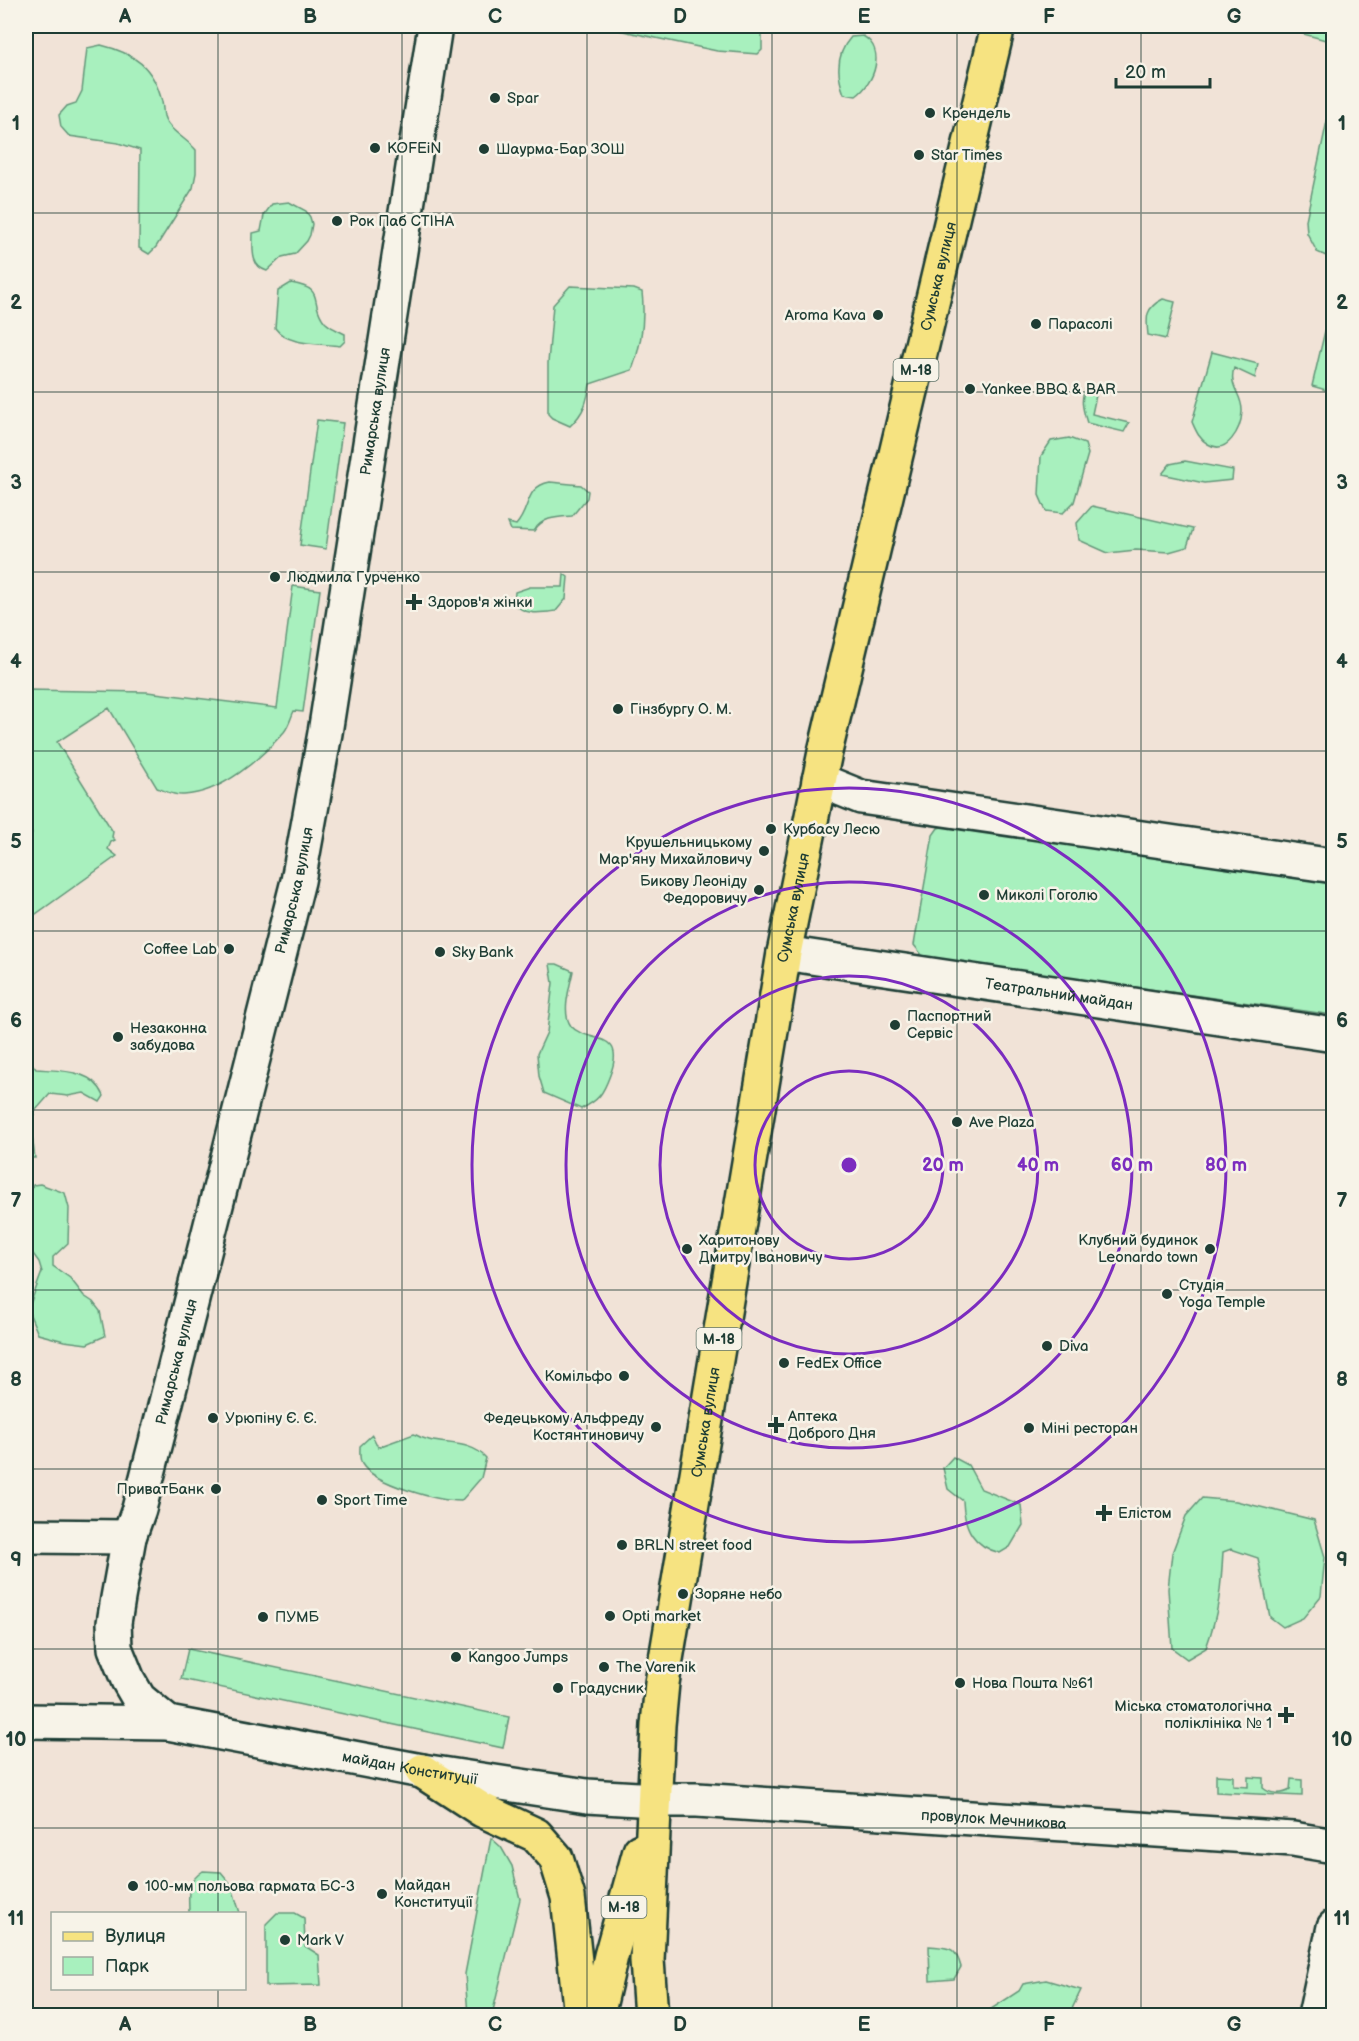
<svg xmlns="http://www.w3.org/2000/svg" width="1359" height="2041" viewBox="0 0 1359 2041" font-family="'Balsamiq Sans',sans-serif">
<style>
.green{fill:#a8f0be;stroke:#649679;stroke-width:1.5}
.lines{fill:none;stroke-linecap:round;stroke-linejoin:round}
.secondary-casing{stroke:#1f3d34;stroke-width:38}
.primary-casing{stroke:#1f3d34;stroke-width:38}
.secondary{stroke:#f7f3e8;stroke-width:33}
.primary{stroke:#f6e381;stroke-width:33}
.grid{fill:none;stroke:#1f3d34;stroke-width:1.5;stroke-opacity:0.55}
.ring{fill:none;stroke:#7b2cbf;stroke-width:3}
.poi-dot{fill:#1f3d34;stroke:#f7f3e8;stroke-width:2}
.labels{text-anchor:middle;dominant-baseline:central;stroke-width:5;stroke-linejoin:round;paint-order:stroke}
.shield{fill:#f7f3e8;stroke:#60746a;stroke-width:1.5}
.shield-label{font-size:14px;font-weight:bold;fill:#1f3d34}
.poi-label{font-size:15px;fill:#1f3d34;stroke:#f7f3e8;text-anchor:start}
.street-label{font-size:15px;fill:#1f3d34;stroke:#f7f3e8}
.centre{fill:#7b2cbf;stroke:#f7f3e8;stroke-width:3}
.ring-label{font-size:18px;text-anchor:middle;font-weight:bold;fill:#7b2cbf;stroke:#f7f3e8;stroke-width:5;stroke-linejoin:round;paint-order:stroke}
.neatline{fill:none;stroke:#1f3d34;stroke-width:2}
.grid-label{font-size:20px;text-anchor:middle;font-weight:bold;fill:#1f3d34}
</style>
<rect width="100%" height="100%" fill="#f1e3d7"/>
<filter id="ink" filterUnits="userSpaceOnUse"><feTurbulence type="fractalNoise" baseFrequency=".0167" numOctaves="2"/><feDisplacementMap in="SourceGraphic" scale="12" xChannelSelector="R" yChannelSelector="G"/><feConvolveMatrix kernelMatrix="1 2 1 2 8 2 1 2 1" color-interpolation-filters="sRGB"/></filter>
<g filter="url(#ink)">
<path class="green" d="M608 26H724L762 33V50L758 54 717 51 609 28Z
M1290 26H1333V42L1289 30Z
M863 36C886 49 875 83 856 96L844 94C836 73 836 54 851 37Z
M101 45C134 53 154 67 162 102 163 106 163 112 164 116 168 130 187 139 196 150V173L193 188 156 247 149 254 139 248 140 150 118 143 69 136 61 127 59 115 67 106 76 103 82 91 87 48Z
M1327 121 1334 125 1333 259 1317 252 1307 233 1306 220Z
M289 202 306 211 310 217 312 224 310 235 307 241 295 254 282 257 267 271C250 266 253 249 253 233L261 231 264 215 272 204Z
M291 283C325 289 310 299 322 318 326 326 337 330 345 334V341L340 346C319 343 288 346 275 328L278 291Z
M570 286 634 289 642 292C645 318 641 346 632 370L590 384C587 402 584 413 570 426L552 418 548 414V363L553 305Z
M1333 297 1334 392H1333L1312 386Z
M1163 299 1175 302 1166 339 1148 335C1146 317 1145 308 1163 299Z
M1212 352 1258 364 1255 378 1234 368C1228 388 1243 394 1242 412 1241 429 1227 456 1208 444 1199 439 1196 431 1192 422Z
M1087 386H1098L1092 414 1129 423 1124 432 1087 423C1083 410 1079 398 1087 386Z
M317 420 343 423 326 549 300 545Z
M1069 438 1085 444 1088 454 1074 502 1063 513 1046 511 1039 495 1041 456 1051 441Z
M1185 461 1233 470 1232 480 1204 483 1162 474 1170 464Z
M550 482 581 485 588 491 587 498 572 516C557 517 542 517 534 531L511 530 508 523 516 525C531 509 524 487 550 482Z
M1092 506 1193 529 1187 547 1169 552 1136 550 1108 553 1079 540 1077 523Z
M564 574 568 577 566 599 556 611C541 613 524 616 514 603L515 592 530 587H563Z
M293 586 320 590 303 712 294 711C291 717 289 726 284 732 260 759 222 793 184 795 174 796 166 791 157 788L109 708 57 742 113 832 112 837 115 840 111 842 108 849 117 856 26 921V906L28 904 26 899V836L32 834 26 814V690L147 692 277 708Z
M945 826 1333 883V1015L929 958 922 955 914 945 933 835 938 828Z
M550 964H557L573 971C570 986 561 1013 571 1026 586 1044 628 1029 610 1075 603 1094 599 1100 581 1109L544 1093 539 1076 537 1054 547 1032 553 983Z
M26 1056 36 1069C62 1071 93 1069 104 1096L100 1102 84 1093 68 1096 50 1094 35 1111 31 1128 35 1158H26Z
M40 1184 65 1193 69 1208 68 1243 53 1257V1266L70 1278 84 1296 93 1302 100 1311 105 1336 87 1344 64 1341 38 1334 28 1310 42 1272 39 1262 28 1247 26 1233V1197L33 1185Z
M414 1434C437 1448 468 1437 486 1458L481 1478 461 1501C438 1501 374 1484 362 1464 359 1459 360 1452 360 1446L372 1435 378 1447Z
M953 1457 968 1465 981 1489 1021 1505 1023 1525 1010 1547 1000 1553C973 1546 964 1528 963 1501L948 1489 943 1468Z
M1202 1498 1236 1501 1314 1520 1325 1557 1321 1596 1303 1618 1283 1627 1270 1617 1258 1558 1231 1549 1223 1552C1221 1589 1219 1612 1206 1648L1187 1659 1172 1648 1168 1589 1172 1553 1186 1516Z
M188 1649 509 1717 503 1748 181 1679Z
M1216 1775 1233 1776V1786L1248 1787V1777L1263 1778V1788C1270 1794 1282 1795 1290 1790L1291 1779 1302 1780V1796L1216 1792Z
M491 1838 501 1847 512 1866 520 1899 492 2015H468L465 1974Z
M203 1871 221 1872 231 1884 240 1913H189C189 1894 185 1883 203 1871Z
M277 1913H295L304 1918 305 1946 319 1955 321 1985 266 1986V1924Z
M929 1946C950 1948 955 1946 961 1967L954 1979 930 1981Z
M1046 1980 1081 1990 1069 2015H986L988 2011 1019 1991 1023 1984Z"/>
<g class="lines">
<g class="secondary-casing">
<g id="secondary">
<path d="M819 780 861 797 1334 866"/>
<path id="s1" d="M784 953 1334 1035"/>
<path d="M26 1536 129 1537"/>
<path id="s2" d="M26 1721 168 1723 422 1771 587 1796 655 1800H697L1293 1839 1334 1846"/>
<path id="s3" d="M168 1723 139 1699 128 1680 115 1648 114 1623 118 1598 129 1537 139 1509 298 881 325 733 435 26"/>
<path d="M1315 2016 1334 1927"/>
</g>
</g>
<g class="primary-casing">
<g id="primary">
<path d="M422 1771 482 1810 536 1835 556 1858 568 1897 581 2016"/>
<path d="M597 2016 611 1956 640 1851"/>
<path id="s4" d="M651 2016 647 1960 658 1725 662 1683 784 953 825 752 998 26"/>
</g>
</g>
<use href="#secondary" class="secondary"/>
<use href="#primary" class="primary"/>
</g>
</g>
<path class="grid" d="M218 26V1914M402 26V2016M587 26V2016M772 26V2016M957 26V2016M1141 26V2016M26 213H1334M26 392H1334M26 572H1334M26 751H1334M26 931H1334M26 1110H1334M26 1290H1334M26 1469H1334M26 1649H1334M26 1828H1334M218 1988V2016"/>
<g class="ring">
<circle cx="849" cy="1165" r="94"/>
<circle cx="849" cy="1165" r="189"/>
<circle cx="849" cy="1165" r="283"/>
<circle cx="849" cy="1165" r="377"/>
</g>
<g class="poi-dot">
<circle cx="495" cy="98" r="6"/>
<circle cx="930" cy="113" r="6"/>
<circle cx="375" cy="148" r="6"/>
<circle cx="484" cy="149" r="6"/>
<circle cx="919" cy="155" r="6"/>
<circle cx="337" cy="221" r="6"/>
<circle cx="878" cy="315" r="6"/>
<circle cx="1036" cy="324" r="6"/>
<circle cx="970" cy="389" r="6"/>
<circle cx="275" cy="577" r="6"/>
<path d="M411 593h6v6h6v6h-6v6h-6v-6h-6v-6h6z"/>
<circle cx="618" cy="709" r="6"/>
<circle cx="771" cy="829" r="6"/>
<circle cx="764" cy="851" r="6"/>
<circle cx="759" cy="890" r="6"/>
<circle cx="984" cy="895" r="6"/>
<circle cx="229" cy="949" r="6"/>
<circle cx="440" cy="952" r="6"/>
<circle cx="895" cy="1025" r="6"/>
<circle cx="118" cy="1037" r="6"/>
<circle cx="957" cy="1122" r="6"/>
<circle cx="687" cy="1249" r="6"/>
<circle cx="1210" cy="1249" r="6"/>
<circle cx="1167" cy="1294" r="6"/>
<circle cx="1047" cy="1346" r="6"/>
<circle cx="784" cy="1363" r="6"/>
<circle cx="624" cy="1376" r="6"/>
<circle cx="213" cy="1418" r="6"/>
<path d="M773 1416h6v6h6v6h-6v6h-6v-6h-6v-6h6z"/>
<circle cx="656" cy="1427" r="6"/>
<circle cx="1029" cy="1428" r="6"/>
<circle cx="216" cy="1489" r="6"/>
<circle cx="322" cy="1500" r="6"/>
<path d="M1101 1504h6v6h6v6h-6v6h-6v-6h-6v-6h6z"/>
<circle cx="622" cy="1545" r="6"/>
<circle cx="683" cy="1594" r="6"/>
<circle cx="610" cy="1616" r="6"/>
<circle cx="263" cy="1617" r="6"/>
<circle cx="456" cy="1657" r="6"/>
<circle cx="604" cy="1667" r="6"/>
<circle cx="960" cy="1683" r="6"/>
<circle cx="558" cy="1688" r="6"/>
<path d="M1283 1706h6v6h6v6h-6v6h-6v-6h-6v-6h6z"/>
<circle cx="133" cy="1886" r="6"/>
<circle cx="382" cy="1894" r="6"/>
<circle cx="285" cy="1940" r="6"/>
</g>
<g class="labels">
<g class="shield">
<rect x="893.5" y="359" width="45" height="22" rx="4.5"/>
<rect x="696.5" y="1328" width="45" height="22" rx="4.5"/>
<rect x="601.5" y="1896" width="45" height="22" rx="4.5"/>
</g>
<g class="shield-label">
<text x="916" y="370">М-18</text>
<text x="719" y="1339">М-18</text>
<text x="624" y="1907">М-18</text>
</g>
<g class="poi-label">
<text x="507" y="98">Spar</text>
<text x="942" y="113">Крендель</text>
<text x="387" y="148">KOFEiN</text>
<text x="496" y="149">Шаурма-Бар ЗОШ</text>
<text x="931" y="155">Star Times</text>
<text x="349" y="221">Рок Паб СТІНА</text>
<text x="866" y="315" text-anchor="end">Aroma Kava</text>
<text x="1048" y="324">Парасолі</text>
<text x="982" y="389">Yankee BBQ &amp; BAR</text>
<text x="287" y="577">Людмила Гурченко</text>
<text x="428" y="602">Здоров'я жінки</text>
<text x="630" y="709">Гінзбургу О. М.</text>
<text x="783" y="829">Курбасу Лесю</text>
<text x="752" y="842" text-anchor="end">Крушельницькому<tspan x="752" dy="17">Мар'яну Михайловичу</tspan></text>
<text x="747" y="881" text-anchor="end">Бикову Леоніду<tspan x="747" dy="17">Федоровичу</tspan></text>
<text x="996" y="895">Миколі Гоголю</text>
<text x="217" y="949" text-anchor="end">Coffee Lab</text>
<text x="452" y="952">Sky Bank</text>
<text x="907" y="1016">Паспортний<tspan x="907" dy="17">Сервіс</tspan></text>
<text x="130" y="1028">Незаконна<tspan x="130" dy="17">забудова</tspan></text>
<text x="969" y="1122">Ave Plaza</text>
<text x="699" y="1240">Харитонову<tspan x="699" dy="17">Дмитру Івановичу</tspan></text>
<text x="1198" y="1240" text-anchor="end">Клубний будинок<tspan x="1198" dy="17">Leonardo town</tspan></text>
<text x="1179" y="1285">Студiя<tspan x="1179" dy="17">Yoga Temple</tspan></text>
<text x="1059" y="1346">Diva</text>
<text x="796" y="1363">FedEx Office</text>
<text x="612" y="1376" text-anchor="end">Комільфо</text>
<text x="788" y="1416">Аптека<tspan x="788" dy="17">Доброго Дня</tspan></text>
<text x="225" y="1418">Урюпіну Є. Є.</text>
<text x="644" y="1418" text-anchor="end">Федецькому Альфреду<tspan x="644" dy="17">Костянтиновичу</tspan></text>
<text x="1041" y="1428">Міні ресторан</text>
<text x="204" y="1489" text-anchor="end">ПриватБанк</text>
<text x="334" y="1500">Sport Time</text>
<text x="1118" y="1513">Елістом</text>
<text x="634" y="1545">BRLN street food</text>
<text x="695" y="1594">Зоряне небо</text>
<text x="622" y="1616">Opti market</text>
<text x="275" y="1617">ПУМБ</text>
<text x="468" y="1657">Kangoo Jumps</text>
<text x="616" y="1667">The Varenik</text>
<text x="972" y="1683">Нова Пошта №61</text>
<text x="570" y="1688">Градусник</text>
<text x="1272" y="1706" text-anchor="end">Міська стоматологічна<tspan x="1272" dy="17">поліклініка № 1</tspan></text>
<text x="394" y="1885">Майдан<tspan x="394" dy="17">Конституції</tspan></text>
<text x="145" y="1886">100-мм польова гармата БС-3</text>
<text x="297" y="1940">Mark V</text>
</g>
<g class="street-label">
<text stroke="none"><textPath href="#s4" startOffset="1768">Сумська вулиця</textPath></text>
<text stroke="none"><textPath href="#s3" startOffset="1360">Римарська вулиця</textPath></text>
<text stroke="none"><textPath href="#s3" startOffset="874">Римарська вулиця</textPath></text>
<text stroke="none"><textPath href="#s4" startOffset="1120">Сумська вулиця</textPath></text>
<text stroke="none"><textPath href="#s1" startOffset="278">Театральний майдан</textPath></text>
<text stroke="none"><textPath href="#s3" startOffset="388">Римарська вулиця</textPath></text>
<text stroke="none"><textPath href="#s4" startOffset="598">Сумська вулиця</textPath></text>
<text stroke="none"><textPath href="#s2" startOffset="388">майдан Конституції</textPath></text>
<text stroke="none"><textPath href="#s2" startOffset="975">провулок Мечникова</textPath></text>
</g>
</g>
<circle cx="849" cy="1165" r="9" class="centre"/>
<g class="ring-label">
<text x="943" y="1171">20 m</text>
<text x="1038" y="1171">40 m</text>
<text x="1132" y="1171">60 m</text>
<text x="1226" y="1171">80 m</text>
</g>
<rect width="1359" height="2041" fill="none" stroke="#f7f3e8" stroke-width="66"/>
<rect x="51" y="1912" width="195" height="78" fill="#f7f3e8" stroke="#a1aaa0" stroke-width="1.5"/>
<rect x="63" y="1932" width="30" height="9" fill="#f6e381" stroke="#a1aaa0" stroke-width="1.5"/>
<text x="105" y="1942" font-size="18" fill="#1f3d34">Вулиця</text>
<rect x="63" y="1957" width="30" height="18" fill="#a8f0be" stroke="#a1aaa0" stroke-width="1.5"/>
<text x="105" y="1972" font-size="18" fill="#1f3d34">Парк</text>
<path d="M1116 78v9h94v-9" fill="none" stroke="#1f3d34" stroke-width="3"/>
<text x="1125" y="78" font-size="18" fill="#1f3d34" stroke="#f7f3e8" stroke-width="4.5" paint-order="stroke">20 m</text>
<rect x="33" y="33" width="1293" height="1975" class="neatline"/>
<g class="grid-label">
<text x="125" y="23">A</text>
<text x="310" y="23">B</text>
<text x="495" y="23">C</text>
<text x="680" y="23">D</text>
<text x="864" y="23">E</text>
<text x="1049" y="23">F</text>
<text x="1234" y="23">G</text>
<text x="16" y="130">1</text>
<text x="1342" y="130">1</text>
<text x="16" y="309">2</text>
<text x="1342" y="309">2</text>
<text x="16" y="489">3</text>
<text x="1342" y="489">3</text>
<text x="16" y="668">4</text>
<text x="1342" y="668">4</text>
<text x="16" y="848">5</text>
<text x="1342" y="848">5</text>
<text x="16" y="1027">6</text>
<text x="1342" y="1027">6</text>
<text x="16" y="1207">7</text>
<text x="1342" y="1207">7</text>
<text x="16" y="1386">8</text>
<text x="1342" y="1386">8</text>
<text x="16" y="1566">9</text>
<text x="1342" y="1566">9</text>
<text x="16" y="1746">10</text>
<text x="1342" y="1746">10</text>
<text x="16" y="1925">11</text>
<text x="1342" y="1925">11</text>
<text x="125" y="2031">A</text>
<text x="310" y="2031">B</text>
<text x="495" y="2031">C</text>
<text x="680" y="2031">D</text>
<text x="864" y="2031">E</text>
<text x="1049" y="2031">F</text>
<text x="1234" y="2031">G</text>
</g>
</svg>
